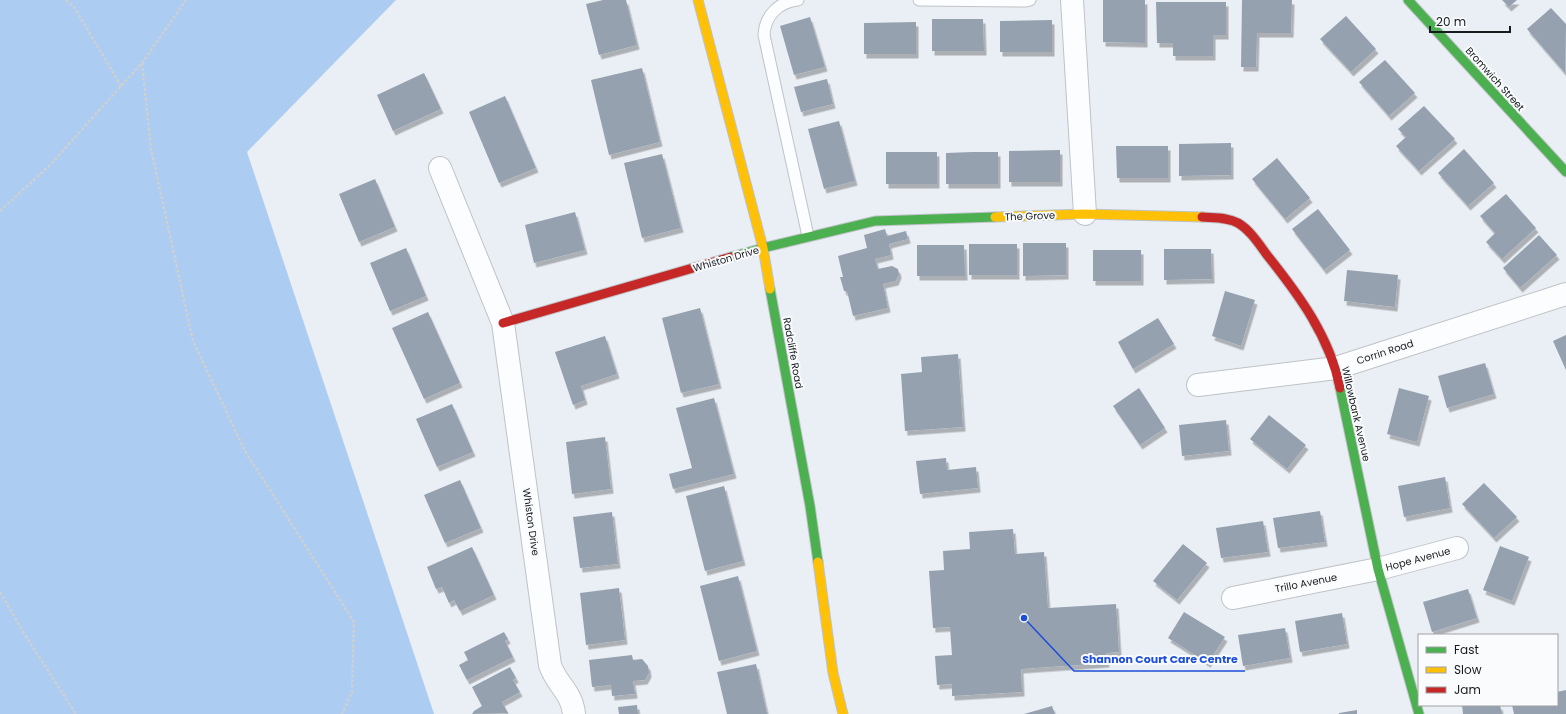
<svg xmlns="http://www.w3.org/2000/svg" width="1566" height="714" viewBox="0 0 1566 714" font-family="Poppins,sans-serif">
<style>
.forest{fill:#acccf1}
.building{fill:#95a1af;filter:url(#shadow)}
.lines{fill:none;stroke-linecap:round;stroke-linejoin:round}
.lane-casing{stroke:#bfc3c7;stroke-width:13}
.street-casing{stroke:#bfc3c7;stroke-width:24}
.fast-casing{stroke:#bfc3c7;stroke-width:11}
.slow-casing{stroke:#bfc3c7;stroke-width:11}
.jam-casing{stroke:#bfc3c7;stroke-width:11}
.path{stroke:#cfd0d1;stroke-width:2.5;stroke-dasharray:3 2;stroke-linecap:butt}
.lane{stroke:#fcfdfe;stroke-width:11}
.street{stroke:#fcfdfe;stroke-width:22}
.fast{stroke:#4caf50;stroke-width:9}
.slow{stroke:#ffc107;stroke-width:9}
.jam{stroke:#c62828;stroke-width:9}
.labels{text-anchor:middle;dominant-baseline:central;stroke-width:4;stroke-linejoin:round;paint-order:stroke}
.street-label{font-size:10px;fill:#171b1e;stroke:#f9fbfd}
.leader{fill:none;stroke:#1d4ed8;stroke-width:1.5}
.callout-dot{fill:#1d4ed8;stroke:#f9fbfd;stroke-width:1.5}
.callout-label{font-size:11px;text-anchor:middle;font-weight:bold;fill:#1d4ed8;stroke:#f9fbfd;stroke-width:4;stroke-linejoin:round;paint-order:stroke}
</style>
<defs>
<filter id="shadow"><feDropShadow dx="2.5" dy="4.5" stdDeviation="0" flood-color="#0004"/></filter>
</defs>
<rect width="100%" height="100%" fill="#eaeff5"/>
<path class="forest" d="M0 0H396L247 152 434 714H0Z"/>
<path class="building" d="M603 0H626L637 45 599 55 586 4Z
M1103 0H1145V43L1103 42Z
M1242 0H1292L1291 33H1257L1256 67H1241Z
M1502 0H1517L1509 7Z
M1156 2H1226V35H1213V56H1173V43H1157Z
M1551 8 1566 24 1565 73 1527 29Z
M1346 16 1376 49 1351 72 1320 39Z
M810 17 825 67 794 75 780 26Z
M932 19H983L984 51H932Z
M1052 20V52H1000V21Z
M916 22V54H864V23Z
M1385 60 1415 93 1389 116 1359 82Z
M642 68 660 142 609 155 591 80Z
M424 73 441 109 393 131 377 95Z
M827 79 833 104 801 112 794 87Z
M505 96 536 168 499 183 469 112Z
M1424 106 1455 139 1419 171 1396 146 1406 137 1398 129Z
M839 121 855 181 824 189 808 129Z
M1231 143V175L1179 176V144Z
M1116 146H1168V178H1117Z
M1464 149 1494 183 1468 206 1438 173Z
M1060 150V182H1009V151Z
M886 152H937V184H886Z
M972 152H998V184H946V153Z
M662 154 681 228 642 238 624 163Z
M1277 158 1310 198 1285 219 1252 179Z
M375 179 395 227 359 242 339 194Z
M1506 194 1536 228 1502 259 1486 242 1495 233 1480 216Z
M1318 209 1350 250 1324 270 1292 229Z
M575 212 585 250 534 263 525 225Z
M885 229 887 236 906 231 908 239 889 244 891 255 875 259 878 269 892 266 898 269 899 274 896 281 883 284 888 308 853 316 847 291H844L840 277H843L838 256 867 248 864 235Z
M1539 235 1557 255 1520 288 1503 268Z
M1023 243H1066V275L1023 276Z
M969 244H1017V275H969Z
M917 245H964L965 276H917Z
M406 248 426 296 390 311 370 263Z
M1164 249H1211L1212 279 1164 280Z
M1093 250H1141V281H1093Z
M1347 270 1398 275 1395 307 1344 301Z
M1225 291 1255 300 1241 346 1212 336Z
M700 308 719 384 681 393 662 318Z
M428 312 460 383 424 399 392 328Z
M1158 318 1174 344 1133 369 1118 342Z
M1566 335V370L1553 341Z
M605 336 617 374 581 386 585 400 573 405 555 352Z
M958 354 963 427 905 431 901 374 922 372 921 357Z
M1485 363 1494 394 1447 408 1438 376Z
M1139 388 1165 428 1140 445 1113 406Z
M1399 388 1429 396 1417 442 1387 434Z
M714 398 734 474 673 489 669 474 692 468 676 408Z
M452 404 473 452 437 467 416 419Z
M1269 415 1306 445 1287 469 1250 439Z
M1226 420 1229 451 1182 456 1179 425Z
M605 437 611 489 572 494 566 442Z
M946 458 947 470 976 467 978 488 920 494 916 461Z
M1445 477 1450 508 1404 517 1398 486Z
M460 480 481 528 445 543 424 495Z
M1484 483 1517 517 1494 538 1462 504Z
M724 486 743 561 705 571 686 496Z
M1320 511 1325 542 1278 548 1273 518Z
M612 512 618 564 580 568 573 517Z
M1263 521 1268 552 1221 558 1216 528Z
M1013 529 1015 554 1044 552 1048 608 1116 604 1119 652 1106 653 1107 663 1021 669 1022 692 952 696V684L937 685 935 656 952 655 950 627 933 628 929 571 944 570 943 551 970 549 969 532Z
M1183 544 1207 563 1177 600 1153 581Z
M1500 546 1529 557 1512 601 1483 590Z
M472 547 494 595 460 611 454 600 449 603 442 587 436 589 427 567Z
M738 576 757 651 719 661 700 586Z
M619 588 625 640 586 645 580 593Z
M1468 589 1477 618 1432 632 1423 602Z
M1184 612 1225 637 1208 663 1168 638Z
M1342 613 1347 644 1300 652 1295 621Z
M1285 628 1290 658 1243 666 1238 635Z
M504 632 508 639 505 641 513 657 467 680 459 665 468 660 464 652Z
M632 655 633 660 642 659 648 666 649 673 645 680 633 681 635 694 612 696 611 685 592 687 589 660Z
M756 664 767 714H727L717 672Z
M510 667 516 678 513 680 520 692 502 702 508 713 472 714 474 711 482 706 472 687Z
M1566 690V714H1514L1512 705H1557V692Z
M637 705 638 714H619L618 707Z
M1462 705H1500L1502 714H1463Z
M1052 706 1055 714H1024Z
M1357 710V714H1339V713Z"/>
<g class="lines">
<g class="lane-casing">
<path id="lane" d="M798 0C778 2 765 16 764 35L808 236
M919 0 1026 1 1030 0"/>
</g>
<g class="street-casing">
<path id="street" d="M1072 0 1085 214
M440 168 503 323 550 665C556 684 572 692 574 714
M1198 385 1336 368 1566 294
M1233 598 1378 569 1457 548"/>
</g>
<g class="fast-casing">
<path id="fast" d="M1408 0 1566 172
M731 257 763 248 875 221 995 217
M770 289 810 506 818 562
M1340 388 1378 569 1419 714"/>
</g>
<g class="slow-casing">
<path id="slow" d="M698 0 763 248 770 289
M995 217 1085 214 1202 217
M818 562 833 673 843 714"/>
</g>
<g class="jam-casing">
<path id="jam" d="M1202 217C1214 218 1227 217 1238 223 1250 230 1259 244 1267 255 1299 295 1330 337 1340 388
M503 323 731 257"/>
</g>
<path class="path" d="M66 0 74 7 121 86
M142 63 151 149 193 341 245 451 354 622 352 692 342 714
M0 211 51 164 121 86 142 63 186 0
M0 592 25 635 76 714"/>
<use href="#lane" class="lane"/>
<use href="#street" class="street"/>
<use href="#fast" class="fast"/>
<use href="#slow" class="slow"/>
<use href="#jam" class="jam"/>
</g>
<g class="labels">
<g class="street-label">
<text transform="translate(1495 79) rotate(48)">Bromwich Street</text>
<text transform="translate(1030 216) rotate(-2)">The Grove</text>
<text transform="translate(726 259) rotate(-16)">Whiston Drive</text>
<text transform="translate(1385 352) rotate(-18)">Corrin Road</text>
<text transform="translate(793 353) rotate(80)">Radcliffe Road</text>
<text transform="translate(1356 414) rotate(77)">Willowbank Avenue</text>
<text transform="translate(531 522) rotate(82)">Whiston Drive</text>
<text transform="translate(1418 559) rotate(-15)">Hope Avenue</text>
<text transform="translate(1306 583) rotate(-11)">Trillo Avenue</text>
</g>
</g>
<path class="leader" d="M1024 618L1074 671H1245"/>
<circle class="callout-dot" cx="1024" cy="618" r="4"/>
<g class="callout-label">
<text x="1160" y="663">Shannon Court Care Centre</text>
</g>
<rect x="1418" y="634" width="140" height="72" fill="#f9fbfd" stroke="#9fa1a4"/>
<rect x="1426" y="647" width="20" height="6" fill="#4caf50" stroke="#9fa1a4"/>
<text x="1454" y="654" font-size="12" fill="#171b1e">Fast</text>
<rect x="1426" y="667" width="20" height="6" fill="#ffc107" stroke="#9fa1a4"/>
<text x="1454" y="674" font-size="12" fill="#171b1e">Slow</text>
<rect x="1426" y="687" width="20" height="6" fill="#c62828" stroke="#9fa1a4"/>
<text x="1454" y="694" font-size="12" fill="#171b1e">Jam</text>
<path d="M1430 26v6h80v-6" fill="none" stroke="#171b1e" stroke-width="2"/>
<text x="1436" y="26" font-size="12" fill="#171b1e" stroke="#f9fbfd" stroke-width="3" paint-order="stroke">20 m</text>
</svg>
